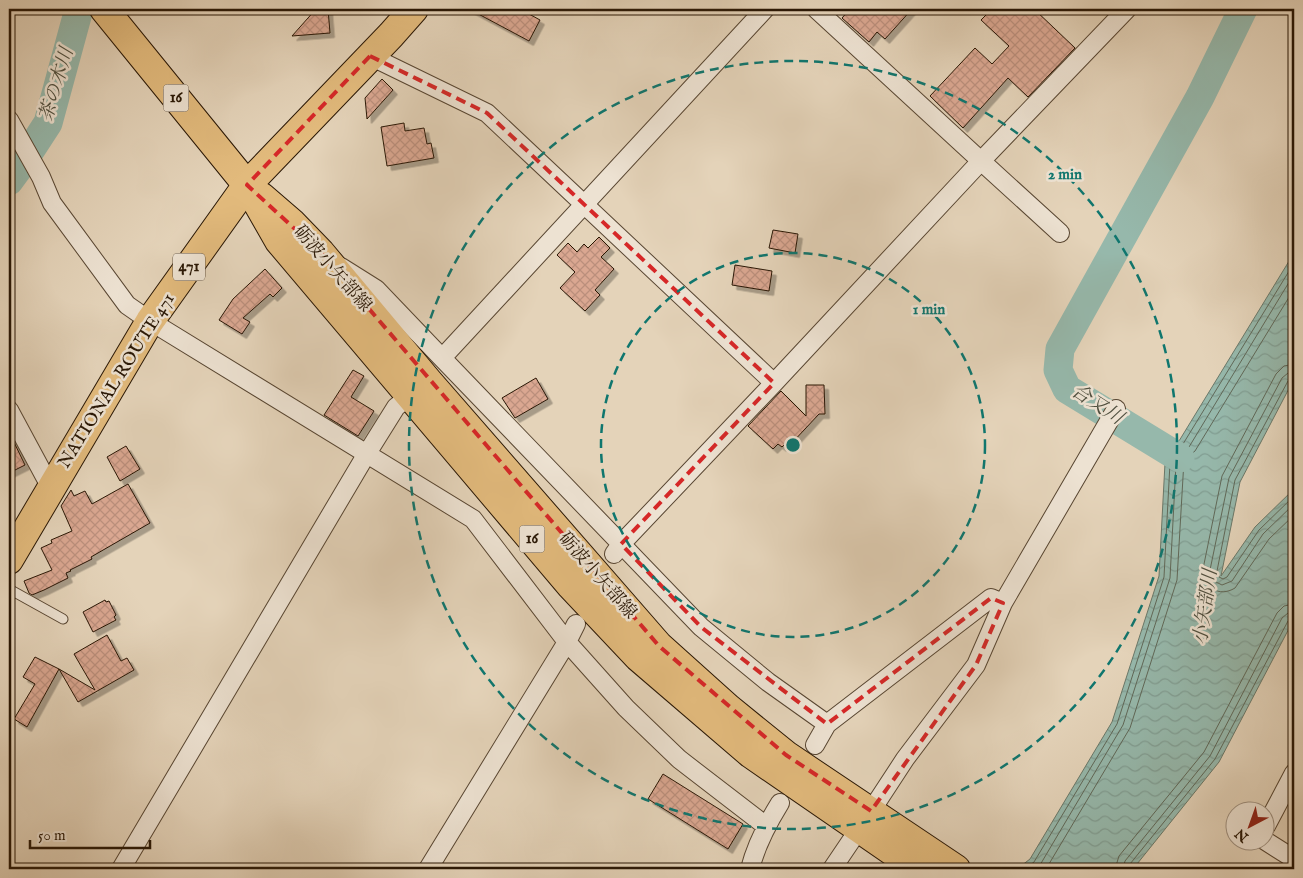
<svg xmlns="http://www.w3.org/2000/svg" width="1303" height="878" viewBox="0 0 1303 878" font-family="'IM FELL English','Noto Serif JP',serif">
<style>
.water{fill:url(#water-waves);stroke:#6a7869}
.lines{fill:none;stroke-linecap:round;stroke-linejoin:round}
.shore{stroke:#606858;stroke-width:1}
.river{stroke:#96b8ab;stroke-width:29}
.building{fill:url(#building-cross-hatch);stroke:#291705;filter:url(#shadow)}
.lane-casing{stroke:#584632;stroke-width:11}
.street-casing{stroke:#584632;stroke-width:20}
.primary-casing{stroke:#291705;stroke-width:30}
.highway-casing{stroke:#291705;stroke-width:30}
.lane{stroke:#ede2d2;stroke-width:9}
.street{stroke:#ede2d2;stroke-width:18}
.primary{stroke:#e2ba7c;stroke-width:28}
.highway{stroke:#e2ba7c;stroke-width:28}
.marked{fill:none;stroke:#d62828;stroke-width:4;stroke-dasharray:10 6;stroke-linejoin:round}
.ring{fill:none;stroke:#0f766e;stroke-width:2.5;stroke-dasharray:9 6}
.labels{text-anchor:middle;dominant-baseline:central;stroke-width:5;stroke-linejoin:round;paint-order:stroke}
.shield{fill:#ede2d2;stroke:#645442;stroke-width:1}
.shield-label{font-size:16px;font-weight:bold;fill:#291705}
.street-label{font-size:18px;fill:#291705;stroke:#ede2d2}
.water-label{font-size:19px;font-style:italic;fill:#4f4f3f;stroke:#ede2d2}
.centre{fill:#0f766e;stroke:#ede2d2;stroke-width:2.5}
.ring-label{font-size:15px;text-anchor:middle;font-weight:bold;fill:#0f766e;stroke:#ede2d2;stroke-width:5;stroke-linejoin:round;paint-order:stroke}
</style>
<defs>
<pattern id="water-waves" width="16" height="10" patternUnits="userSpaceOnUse" patternTransform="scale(1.25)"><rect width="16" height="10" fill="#96b8ab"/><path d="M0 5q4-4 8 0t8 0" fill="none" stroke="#819d92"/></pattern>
<pattern id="building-cross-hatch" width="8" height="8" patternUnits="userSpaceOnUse" patternTransform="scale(1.25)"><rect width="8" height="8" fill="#daa791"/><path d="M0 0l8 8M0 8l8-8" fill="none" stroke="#bb8f7c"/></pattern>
<filter id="shadow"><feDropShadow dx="4.5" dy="4.5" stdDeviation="0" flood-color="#0004"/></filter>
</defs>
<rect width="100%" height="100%" fill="#e4d3b9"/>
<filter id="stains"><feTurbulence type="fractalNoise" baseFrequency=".004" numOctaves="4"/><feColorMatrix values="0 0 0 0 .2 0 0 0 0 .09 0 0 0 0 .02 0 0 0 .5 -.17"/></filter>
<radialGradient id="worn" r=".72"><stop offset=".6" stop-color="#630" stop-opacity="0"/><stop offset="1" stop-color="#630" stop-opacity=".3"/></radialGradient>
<path class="water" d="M1294 253V379L1240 482 1221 576 1255 527 1294 489V619L1219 762 1133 869H1017L1030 859 1112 722 1159 576 1165 463 1142 447 1149 428 1179 441Z"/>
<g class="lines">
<path class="shore" d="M1294 364 1284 366 1276 374 1222 476 1203 569C1202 587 1219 598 1235 588L1269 539 1294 515
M1294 372 1288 373 1282 378 1229 478 1210 570 1214 581 1222 585 1232 581 1263 534 1294 504
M1294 378 1288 381 1235 480 1217 571 1219 577 1223 579 1227 577 1259 530 1294 496
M1025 869 1034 862 1117 724 1164 577 1170 463 1168 458 1150 446 1151 437 1154 436 1177 446 1183 444 1294 263
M1035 869 1040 865 1123 725 1170 578 1176 464 1174 454 1184 451 1189 447 1294 274
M1046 869 1130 728 1177 580 1184 460 1195 451 1294 289
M1115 869 1119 856 1204 752 1277 613 1284 606 1294 604
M1123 869 1125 861 1210 756 1282 618 1288 613 1294 612
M1129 869 1130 864 1215 759 1288 621 1294 618"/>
<path class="river" d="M9 181 20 166 48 123 79 9
M1180 458 1067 389 1058 370 1060 349 1200 97 1243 9"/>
</g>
<path class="building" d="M316 9H328L330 33 292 36Z
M469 9H520L540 20 529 41Z
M850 9H912L885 39 877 32 869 42 842 18Z
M992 9H1034L1075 48 1028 97 1008 78 963 128 930 96 975 48 992 64 1009 46 981 20Z
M382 79 393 90 367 119 365 98Z
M404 123 405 131 424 128 427 144 431 143 434 158 387 166 381 127Z
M773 230 798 234 795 253 769 248Z
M599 237 610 248 601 257 614 269 595 290 600 295 585 311 560 288 575 272 557 255 568 243 577 252 584 244 588 248Z
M735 265 772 271 769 291 732 285Z
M265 269 282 288 273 297 270 294 243 318 250 322 242 334 219 320 233 299Z
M353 370 364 376 351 397 374 411 358 436 324 415Z
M536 378 548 399 515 418 502 398Z
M806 385H824L825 414H819L791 444 788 441 782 447 778 444 773 449 748 426 781 391 806 416Z
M9 432 25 465 9 473Z
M126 446 140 469 120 481 107 457Z
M128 484 150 523 91 557 92 559 70 570 71 571 66 573 68 578 44 590 32 595 29 593 24 581 52 570 41 548 52 543 51 540 72 531 61 506 71 490 74 496 85 491 92 504Z
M105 600 106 602 109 601 116 615 114 617 116 620 93 632 83 612Z
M107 635 121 661 127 658 134 670 78 702 59 669 95 690 74 654Z
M35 657 59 669 27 727 14 719 35 684 23 677Z
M663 774 743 824 728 849 648 799Z"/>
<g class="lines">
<g class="lane-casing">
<path id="lane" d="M9 589 63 619"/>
</g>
<g class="street-casing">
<path id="street" d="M370 56 487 113 774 383
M9 120 41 177 52 203 127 305 150 321 473 519 567 642 626 708 679 759 766 826
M1060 233 981 161 1127 9
M341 267 376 289 442 358 765 9
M442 358 701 627 768 682 827 724 815 745
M9 410 51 488
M614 554 621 544 774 383 981 161 816 9
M827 724 991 598 1003 603
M871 811 905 759 976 665 1003 603 1116 409
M1266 826 1294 773
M1264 840 1294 859
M121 869 366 455 396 407 411 395
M428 869 567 642 576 624
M750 869C756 845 767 824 780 803
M832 869 859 829"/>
</g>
<g class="primary-casing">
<path id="primary" d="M104 9 247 185 279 241 571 586 638 657 751 754 918 869
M262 197 291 222 321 253 428 381 659 646 728 708 786 755 956 869"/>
</g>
<g class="highway-casing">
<path id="highway" d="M9 560 150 321 247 185 391 35 414 9"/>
</g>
<use href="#lane" class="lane"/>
<use href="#street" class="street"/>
<use href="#primary" class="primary"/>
<use href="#highway" class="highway"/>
</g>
<path class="marked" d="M370 56 487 113 774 383 621 544 701 627 827 724 991 598 1003 603 976 665 871 811 786 755 659 646 321 253 247 185Z"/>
<g class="ring">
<circle cx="793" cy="445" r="192"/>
<circle cx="793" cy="445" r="384"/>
</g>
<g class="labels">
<g class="shield">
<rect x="163.5" y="84.5" width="25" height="27" rx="4"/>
<rect x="173" y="253.5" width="32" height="27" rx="4"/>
<rect x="519.5" y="525.5" width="25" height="27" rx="4"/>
</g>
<g class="shield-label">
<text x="176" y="98">16</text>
<text x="189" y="267">471</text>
<text x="532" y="539">16</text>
</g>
<g class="street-label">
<text transform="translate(332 269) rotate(49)">砺波小矢部線</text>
<text transform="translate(117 381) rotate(-58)">NATIONAL ROUTE 471</text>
<text transform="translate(597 576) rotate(49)">砺波小矢部線</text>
</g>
<g class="water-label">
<text transform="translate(57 85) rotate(-73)">茶の木川</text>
<text transform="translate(1097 405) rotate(33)">合又川</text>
<text transform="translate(1206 607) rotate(-82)">小矢部川</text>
</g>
</g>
<circle cx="793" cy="445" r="8" class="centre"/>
<g class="ring-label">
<text x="1065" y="179">2 min</text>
<text x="929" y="314">1 min</text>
</g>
<rect width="1303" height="878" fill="none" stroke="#e4d3b9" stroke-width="30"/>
<rect x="10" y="10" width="1283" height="858" fill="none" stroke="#291705" stroke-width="2.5"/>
<rect x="15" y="15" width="1273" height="848" fill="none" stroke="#291705"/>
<g transform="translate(1250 826) rotate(221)"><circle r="24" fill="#ede2d2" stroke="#9f9180"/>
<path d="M0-4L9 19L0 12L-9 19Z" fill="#8f2418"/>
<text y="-8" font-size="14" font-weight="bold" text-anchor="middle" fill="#291705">N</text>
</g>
<path d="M30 840v8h120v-8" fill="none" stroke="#291705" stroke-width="2.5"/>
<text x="38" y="840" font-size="15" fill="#291705" stroke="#ede2d2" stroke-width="4" paint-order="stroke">50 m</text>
<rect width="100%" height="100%" filter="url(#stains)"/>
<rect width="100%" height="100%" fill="url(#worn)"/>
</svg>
